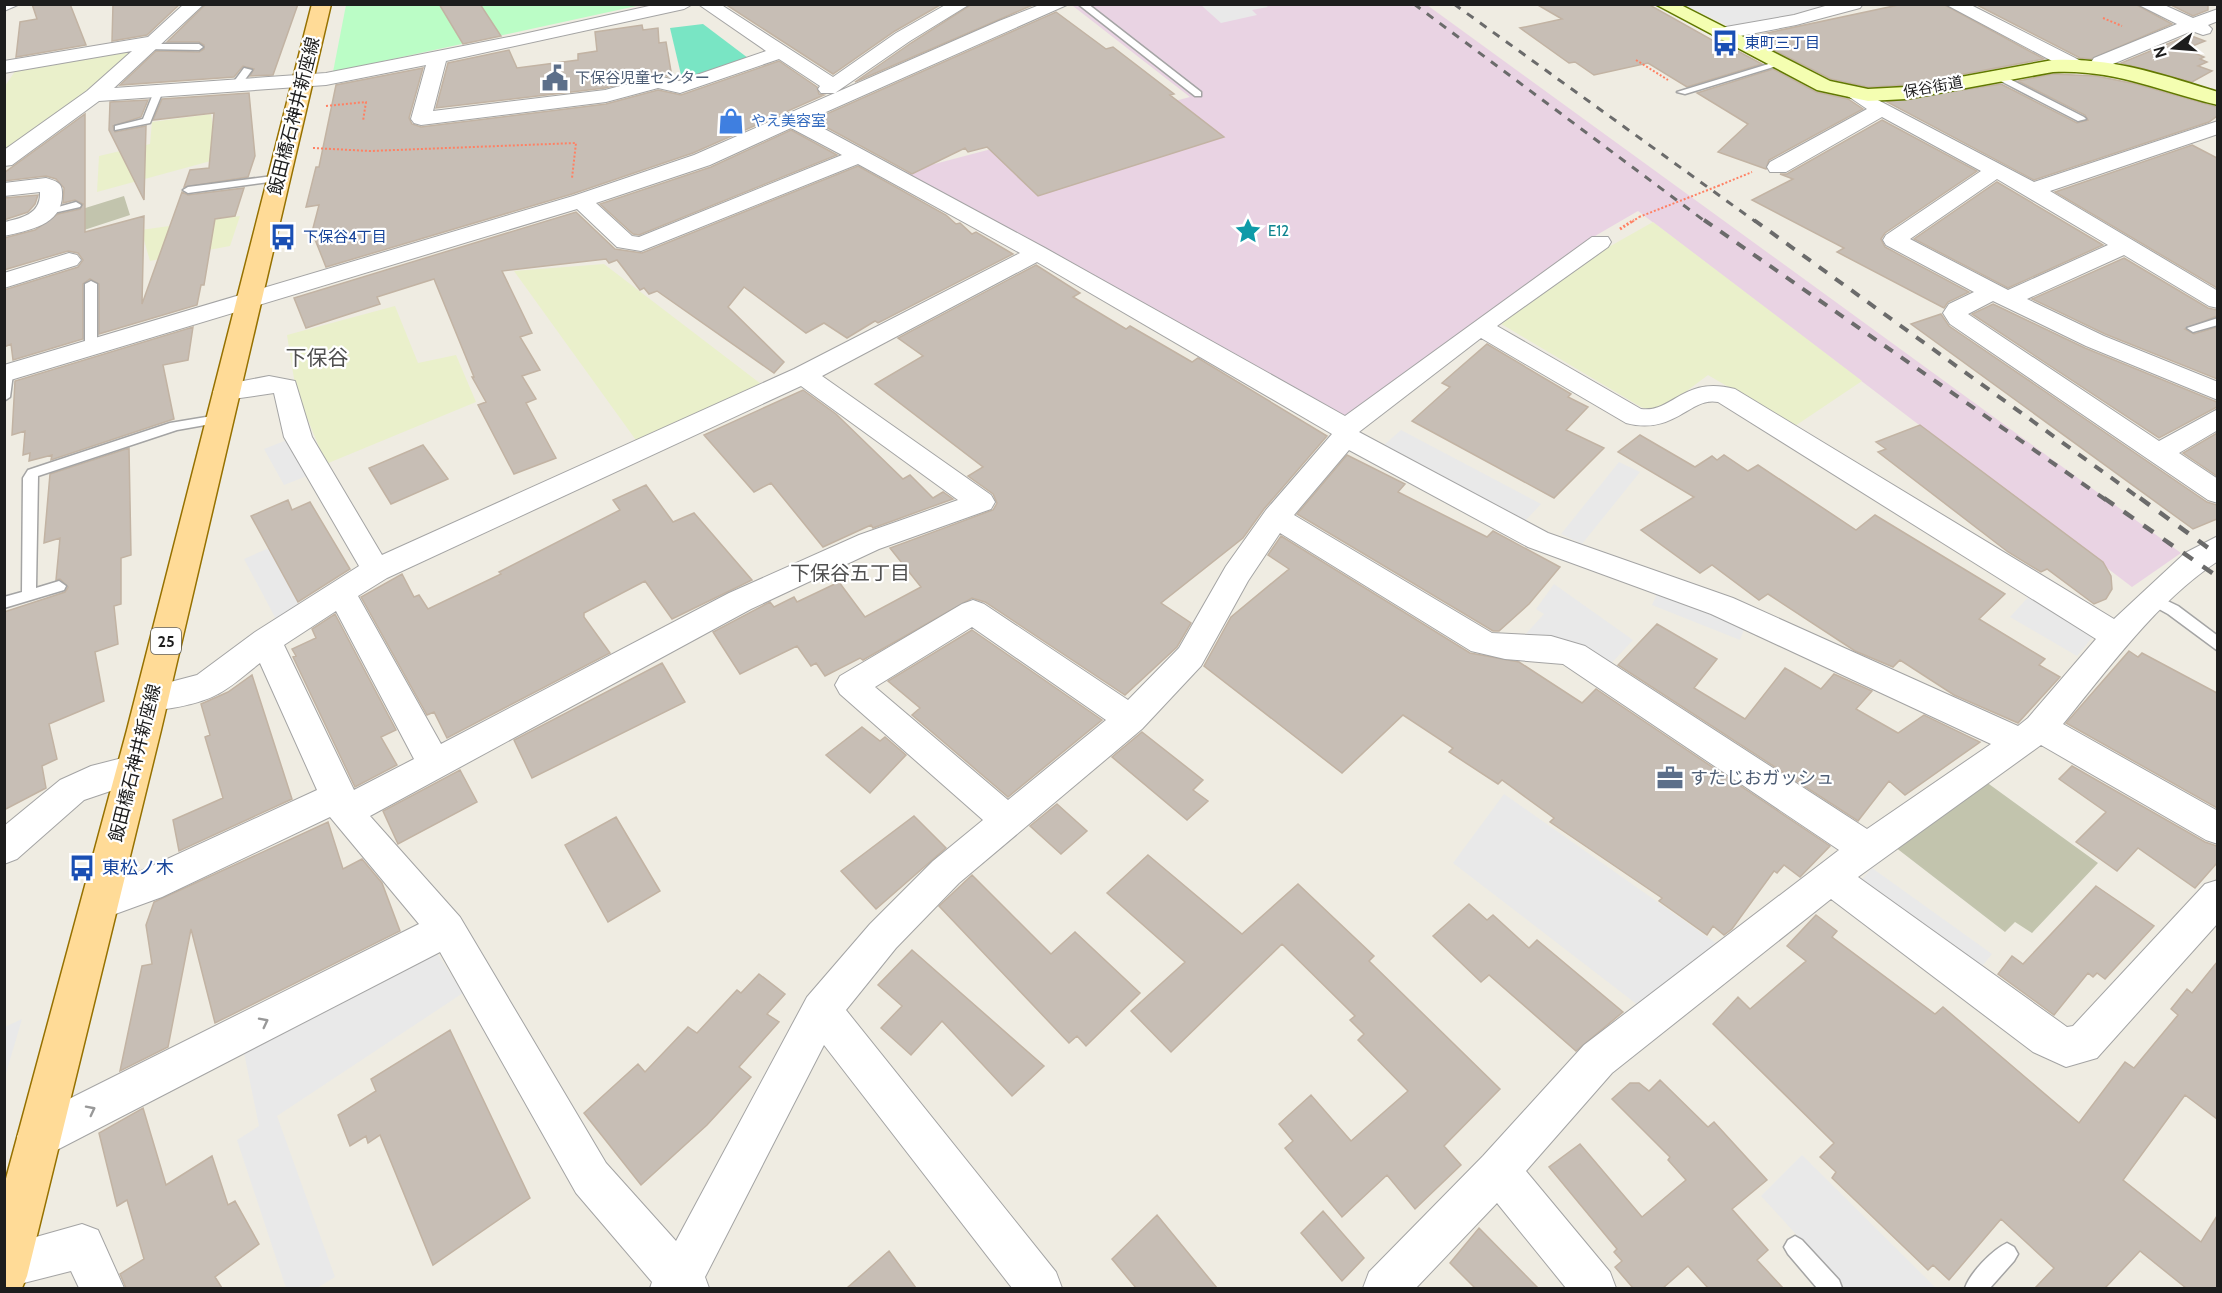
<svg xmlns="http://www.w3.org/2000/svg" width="2222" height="1293" viewBox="0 0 2222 1293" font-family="Cabin,'Noto Sans JP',sans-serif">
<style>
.industrial{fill:#e9d3e3}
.construction{fill:#c2c4ad}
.farmland{fill:#eaf0cb}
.park{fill:#bbfdc6}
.pitch{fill:#79e5c4}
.parking{fill:#e9e9e9}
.building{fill:#c7beb5;stroke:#c2b3a3;stroke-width:1.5}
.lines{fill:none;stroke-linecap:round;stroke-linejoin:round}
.lane-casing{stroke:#a4a4a4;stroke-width:3}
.street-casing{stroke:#a4a4a4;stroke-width:2}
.secondary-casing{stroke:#617800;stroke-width:3}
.primary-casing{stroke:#967100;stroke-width:3}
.path-far1{stroke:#ff8063;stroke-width:2;stroke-dasharray:2 2;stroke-linecap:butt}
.path{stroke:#ff8063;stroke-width:3;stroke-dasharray:2 2;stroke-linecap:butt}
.lane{fill:#fff;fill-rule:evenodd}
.street{fill:#fff;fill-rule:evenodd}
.secondary{fill:#f4feb1;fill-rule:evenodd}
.primary{fill:#ffdb97;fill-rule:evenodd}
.rail-far2{stroke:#6b6b6b;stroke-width:3;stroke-dasharray:8 8;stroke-linecap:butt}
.rail-far1{stroke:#6b6b6b;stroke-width:4;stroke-dasharray:10 10;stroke-linecap:butt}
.rail{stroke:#6b6b6b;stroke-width:4.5;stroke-dasharray:12 12;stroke-linecap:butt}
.path-bridge{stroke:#ff8063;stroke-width:2;stroke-dasharray:2 2;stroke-linecap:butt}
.oneway{stroke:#999}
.labels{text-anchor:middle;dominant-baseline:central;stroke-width:4.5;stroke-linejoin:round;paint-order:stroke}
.far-transit-label{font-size:15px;fill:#164399;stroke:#fff;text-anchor:start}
.far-service-label{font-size:15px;fill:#4e5e75;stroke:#fff;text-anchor:start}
.far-street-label{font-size:15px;fill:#1d1d1d;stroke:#fff}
.far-shop-label{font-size:15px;fill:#366cbe;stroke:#fff;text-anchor:start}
.far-culture-label{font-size:15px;fill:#0d838f;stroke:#fff;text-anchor:start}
.shield{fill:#fff;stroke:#616161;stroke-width:1.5}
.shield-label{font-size:16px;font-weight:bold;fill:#1d1d1d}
.street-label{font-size:18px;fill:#1d1d1d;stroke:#fff}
.service-label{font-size:18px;fill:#4e5e75;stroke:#fff;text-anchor:start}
.transit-label{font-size:18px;fill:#164399;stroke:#fff;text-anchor:start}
.neighbourhood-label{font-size:20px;fill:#505050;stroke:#fff}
.quarter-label{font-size:21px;fill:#505050;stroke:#fff}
</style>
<rect width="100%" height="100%" fill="#efece2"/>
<path class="industrial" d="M1078 4 1427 5 2181 553 2132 587 1638 211 1595 236 1346 423 904 172 1190 97 1073 6Z"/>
<path class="construction" d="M124 196 130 215 78 232 66 214Z
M1982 779 2098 863 2032 933 2015 922 2005 932 1895 847Z"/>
<path class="farmland" d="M138 50 90 93 5 152V86L18 67Z
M211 114 218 159 97 192 99 156 150 144 152 122Z
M240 216 230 246 150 261 141 230Z
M1653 222 1862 381 1795 426 1708 375 1663 409 1653 411 1641 407 1498 322 1607 248Z
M604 264 761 384 638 443 514 271Z
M395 306 418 363 456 355 476 402 326 464 296 391 287 335Z"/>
<path class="park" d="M346 5H641L333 72Z"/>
<path class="pitch" d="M703 24 748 58 682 79 670 28Z"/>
<path class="parking" d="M1826 4 1829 7 1731 27 1684 5Z
M1265 5 1268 7 1252 10 1257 15 1221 23 1201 5Z
M1401 430 1541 504 1525 521 1384 445Z
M287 440 307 476 284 485 264 449Z
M1619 462 1640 472 1582 544 1561 534Z
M269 548 302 609 277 621 244 559Z
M1554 584 1633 640 1606 669 1521 639 1544 614 1536 609Z
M1659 589 1746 624 1740 640 1652 605Z
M2030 595 2096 633 2077 656 2010 617Z
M1504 794 1720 946 1643 1009 1453 863Z
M1872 868 1992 954 1977 972 1858 884Z
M431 944 463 993 277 1116 335 1277 317 1288H286L237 1140 259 1126 242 1043Z
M22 1019 5 1077V1027Z
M1802 1155 1936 1288H1845L1761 1196Z"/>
<path class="building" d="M32 4H70L86 45 16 57 20 22 37 19Z
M113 4H180L147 35 112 41Z
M206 4H298L273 75 250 76 254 69 243 66 234 77 120 85 156 51 199 52 204 49V45L199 42H167Z
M439 4H480L501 36 463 44Z
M725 4H942L895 31 833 74Z
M972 4H1035L855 82 911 43Z
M1536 4H1648L1719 44 1723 43 1762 64 1687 87 1648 63 1594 75 1575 62 1569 63 1520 28 1562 19Z
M1903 4H1943L2044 59 1906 85 1868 87 1831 79 1748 37Z
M1975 4H2135L2172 24 2091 59 2080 58Z
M2169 4H2208V10L2193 16Z
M1056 12 1106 49 1113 47 1174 94 1170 95 1224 137 1038 196 987 147 968 152 965 148 912 174 813 120Z
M642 25 643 30 658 28 659 43 666 42 672 77 657 74 605 88 436 108 448 63 509 50 517 68 578 60V54L597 51 595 32Z
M2189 35 2205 41 2185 49 2204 57 2200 59 2207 62 2198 66 2212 71 2192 82 2121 63Z
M779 61 817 87 819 94 824 95 693 153 572 194 326 267 312 232 319 205 306 207 316 167H319L336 85 423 68 409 118 412 124 421 127 606 104 658 90 681 95Z
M1773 69 1816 92 1848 99 1863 109 1769 160 1766 169 1718 152 1748 124 1697 93Z
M2053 74 2096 76 2136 84 2217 107V116L2209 122 2034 180 1887 102 2001 84 2077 123 2088 120 2085 115 2018 81Z
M249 93 255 156 248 177 184 187 190 170 209 168 214 113 153 120 162 99Z
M148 100 141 117 113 126 115 132 146 126 144 200 109 130 110 102Z
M85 114V232L144 216 142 304 182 192 188 195 244 188 235 216 215 219 204 285H201L197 305 99 334V284L90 279 83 284V339L13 360 11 344 4 347V290L78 267 83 260 78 253 68 251 4 270V238L35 230 58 214 80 209 83 204 75 200 63 203 64 188 56 179 46 176 4 181V173Z
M1882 120 1977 171 1885 233 1881 239 1885 247 1969 292 1948 302 1944 308 1837 252 1844 248 1752 200 1793 179 1780 174H1787Z
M791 130 837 155 639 235 633 234 600 204 711 167Z
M2192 145 2217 158V288L2055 192Z
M858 166 946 215 956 224 960 223 972 234 976 232 1013 254 878 323 875 321 847 338 824 323 806 333 744 287 728 307 784 362 774 373 657 291 649 294 644 288 640 290 617 260 609 263 606 259 502 271 532 333 520 337 540 370 522 376 536 399 526 403 556 458 514 474 478 405 486 402 472 377H474L434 279 377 297 380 304 306 328 294 298 576 212 615 249 642 253Z
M1997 182 2103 245 2008 288 1914 239Z
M38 195 35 204 28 212 4 220V198Z
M2124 258 2208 308 2217 310V316L2185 329 2194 334 2217 327V379L2105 334 2032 299Z
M1036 265 1080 293 1073 297 1126 329 1130 326 1192 362 1198 358 1327 436 1264 509 1243 538 1161 603 1191 623 1177 647 1125 695 985 602 972 598 863 660 860 658 825 676 816 663 811 666 797 646 740 674 713 632 770 602 774 607 794 597 797 602 839 582 865 617 921 587 890 548 993 510 997 503 993 494 968 476 983 467 875 384 923 356 898 338Z
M1993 304 2085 348 2217 402V407L2159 438 1972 314Z
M1941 314 1949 326 2207 502 2217 505V519L2193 529 1911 324Z
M193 327 188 360 163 365 174 419 51 460 52 455 29 461 30 453 23 455 25 431 12 435 15 381Z
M1487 344 1571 394 1568 397 1588 407 1566 430 1604 448 1554 498 1412 421 1450 387 1442 383Z
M803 390 836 414 903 479 910 475 933 498 943 492 953 499 873 528 871 525 823 547 771 483 754 492 704 435Z
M1920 425 2103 562 2111 576 2112 589 2106 599 2094 604 2047 569 2041 572 2008 552 1878 452 1886 449 1876 442Z
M2217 433V476L2183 453Z
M1640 435 1695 467 1712 456 1717 460 1724 455 1748 471 1758 465 1856 530 1875 515 2005 594 1979 619 2045 659 2039 665 2060 677 2018 723 1954 695 1900 660 1893 667 1855 651 1768 594 1759 600 1712 565 1700 573 1641 530 1694 497 1618 452Z
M423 445 448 479 391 504 369 468Z
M129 448 131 555 121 558V604L114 606 118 644 95 652 104 701 49 724 57 759 42 766 46 788 4 810V612L65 592 68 587 60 579 56 580 60 538 44 543 50 474Z
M1347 455 1405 484 1398 492 1487 537 1493 531 1560 567 1529 604 1499 631H1493L1297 514Z
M646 485 673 522 694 513 752 580 672 619 645 581 584 613V617L610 653 447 738 434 712 427 715 361 597 402 574 414 597 419 595 428 609 501 574 499 572 620 510 613 500Z
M288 500 292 510 310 502 350 569 298 602 251 516Z
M1281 536 1470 653 1519 662 1582 703 1596 689 1830 846 1800 877 1784 865 1777 873 1774 871 1732 929 1724 935 1713 926 1707 935 1659 901 1662 898 1550 822 1554 818 1502 780 1498 784 1449 752 1453 748 1403 715 1342 773 1204 666 1231 617 1289 569 1268 555Z
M335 614 396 730 381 737 397 765 355 787 293 657 296 656 292 649 316 638 312 629Z
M1657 624 1717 659 1694 688 1745 719 1785 668 1821 689 1834 674 1872 691 1856 709 1898 733 1924 715 1980 742 1905 795 1889 781 1858 821 1618 665Z
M972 630 1102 720 1008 797 912 715 920 708 888 681Z
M2129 651 2138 657 2142 653 2217 693V808L2066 723Z
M662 663 685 702 532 778 514 740Z
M252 675 292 799 179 851 173 820 223 798 205 737 210 735 201 704 228 692Z
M862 727 880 741 885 737 906 755 870 793 826 755Z
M1142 732 1203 780 1193 790 1208 801 1187 820 1112 757Z
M2072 766 2205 842 2217 846V863L2195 888 2138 848 2117 871 2076 842 2106 812 2059 779Z
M460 770 477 802 398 844 383 811Z
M1057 804 1087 831 1061 854 1030 826Z
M914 816 946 848 876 909 841 871Z
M616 817 660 891 608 922 565 845Z
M328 822 343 869 362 859 382 883 400 931 215 1023 191 929 168 1047 120 1071 142 966 152 964 146 925 154 902Z
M1148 855 1242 934 1298 884 1374 956 1369 961 1500 1089 1444 1146 1461 1165 1415 1209 1387 1175 1342 1217 1285 1148 1293 1141 1279 1124 1311 1095 1351 1141 1408 1091 1358 1040 1364 1034 1350 1020 1355 1016 1282 944 1171 1052 1131 1011 1185 962 1107 893Z
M972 875 1051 954 1075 932 1140 993 1086 1046 1077 1036 1069 1043 939 906Z
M2096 886 2154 926 2105 979 2097 973 2093 977 2088 973 2054 1015 1998 974 2012 956 2023 964Z
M1469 904 1487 920 1493 915 1529 948 1537 940 1623 1012 1576 1051 1489 975 1481 982 1433 936Z
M1816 915 1837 931 1832 937 1935 1014 1943 1007 2079 1123 2125 1062 2134 1068 2178 1015 2171 1009 2187 989 2192 993 2217 962V1119L2185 1095 2123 1180 2201 1242 2217 1216V1288H2186L2140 1251 2105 1288H2035L2054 1268 2001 1219 1949 1280 1933 1265 1928 1270 1832 1178 1836 1172 1820 1157 1834 1143 1713 1024 1738 997 1750 1009 1806 961 1787 946Z
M912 950 1044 1066 1012 1096 942 1021 911 1055 881 1028 902 1006 878 985Z
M759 974 785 994 767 1014 779 1022 739 1067 751 1077 707 1125 641 1185 584 1113 638 1064 645 1072 688 1027 697 1033 737 990 741 993Z
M450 1030 530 1198 433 1265 380 1135 368 1143 366 1136 350 1146 338 1115 376 1091 371 1079Z
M1660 1080 1708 1127 1714 1122 1767 1180 1732 1209 1768 1250 1757 1260 1783 1288H1708L1688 1266 1663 1288H1633L1615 1267 1622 1261 1614 1252 1617 1249 1549 1167 1580 1144 1642 1217 1686 1180 1668 1160 1670 1157 1612 1099 1630 1083H1639L1649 1091Z
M143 1108 166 1185 212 1156 228 1205 235 1201 259 1244 215 1277 222 1288H126L120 1274 144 1259 127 1200 117 1206 99 1133Z
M1323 1211 1364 1258 1342 1281 1301 1233Z
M1157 1215 1217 1288H1136L1112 1259Z
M1479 1228 1538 1288H1475L1450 1263Z
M889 1251 916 1288H847Z"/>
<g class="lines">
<g class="lane-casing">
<path id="lane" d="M1078 4H1088L1201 92V96H1195Z
M149 44H199L203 47 199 50 146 49V45Z
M1775 62 1783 64 1685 94 1677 92Z
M244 68 252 70 238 89H232L230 87Z
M1998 73 2084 117 2086 119 2078 121 1995 78 1993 76Z
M155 89 163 91 150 123 115 130V126L143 119Z
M280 175 285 178 284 180 188 193 183 190 188 187Z
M76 202 81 205 80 207 49 214 44 211Z
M91 281 97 284V348L91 352 85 348V284Z
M2218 318V325L2193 332 2187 328Z
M7 370 13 374 10 397 4 401V371Z
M218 415 224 419 222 422 177 430 38 476 36 588 59 581 66 586 64 590 4 608V597L22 592 23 478 28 470 170 423Z
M2153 594 2178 606 2218 636V651L2168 614 2148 603 2146 599 2148 595Z
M1795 1236 1802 1240 1839 1280 1842 1288H1817L1788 1254 1784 1247 1788 1240Z
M2007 1243 2014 1247 2018 1254 2014 1261 1990 1288H1965C1970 1273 1992 1250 2007 1243Z"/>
</g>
<g class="street-casing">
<path id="street" d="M4 4H20L4 11Z
M184 4H204L114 88 326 73 519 35 658 4H693L684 9 446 61 433 111 605 90 658 76 679 81 766 51 698 4H720L833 77 896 33 947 4H970L910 41 835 93H821L818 89 820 86 779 59 680 93 658 88 606 102 421 125 414 123 411 119 426 65 326 85 99 101 12 165 4 166V150L87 91 132 51 4 73V61L148 37Z
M1042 4H1069L808 120 1045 248 1345 416 1592 237H1608L1611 242 1608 247 1497 326 1641 409C1673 413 1683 375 1735 389L2114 619 2185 553 2218 536V561C2156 602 2109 668 2063 724L2218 811V844L2206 840 2041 745 1858 877 2067 1027 2073 1026 2205 884 2218 880V923L2097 1058 2066 1067 2033 1052 1831 899 1612 1073 1526 1171 1610 1272 1616 1288H1566L1497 1203 1416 1288H1363L1369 1272 1483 1156 1584 1045 1839 850 1563 664 1505 659 1471 651 1280 533 1248 581 1201 666 1142 729 959 883 896 948 846 1010 1056 1272 1062 1288H1012L824 1045 705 1277 709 1288H650L652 1282 576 1193 440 952 53 1152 38 1158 23 1152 17 1137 23 1122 419 924 330 817 162 897 99 920 86 915 81 903 86 891 139 872 317 790 260 663C247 673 233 686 218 694 203 703 157 714 140 708L136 699 140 690 197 675 255 632 359 566 284 437 274 393 226 400 217 398 213 392 217 386 269 376 295 381 312 437 382 555 794 369 1020 253 858 164 641 251 617 247 577 209 4 382V365L573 196 694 155 999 21ZM791 128 842 155 639 237 632 236 596 203 710 165ZM1037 262 1332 434 1266 510 1226 566 1179 648 1128 700 984 604 973 600 962 604 840 676 835 685 840 694 983 820 933 861 870 924 807 997 676 1241 606 1163 460 917 370 816 751 609 879 549 991 509 995 502 991 495 822 376ZM1481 338 1626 423C1674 436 1691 396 1718 402L2096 639 2028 718 2018 726 1733 598 1548 533 1359 432ZM801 386 958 500 859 535 729 593 441 744 358 596 387 578ZM1349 450 1528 547 1711 614 1991 744 1867 829 1585 646 1551 636 1492 633 1294 515ZM336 611 414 759 354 790 284 645ZM972 627 1106 720 1008 800 875 687Z
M1832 4H1863L1860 8 1796 25 1720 40 1711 34 1720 28 1794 15Z
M1945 4H1969L2081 61 2084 65 2074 71 2067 69Z
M2137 4H2162L2193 18 2218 9V21L2208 25 2212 29 2210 33 2203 35 2192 31 2108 66 2105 70H2091L2088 66 2094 58 2177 24Z
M1855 88 2034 182 2218 121V134L2050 191 2218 291V308L2209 306 2124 255 2027 299 2104 336 2218 382V400L2086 346 1993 301 1968 314 2159 441 2218 409V430L2179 453 2218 479V503L2208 500 1950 324 1943 313 1949 304 1974 292 1886 245 1883 240 1886 235 1981 171 1882 117 1786 172H1770L1767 167 1770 162 1867 109 1845 94 1848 90ZM1997 179 2108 245 2008 290 1910 239Z
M46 178C55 181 62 182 62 192 64 225 29 230 4 236V222C22 218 41 214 40 192L4 196V183Z
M69 253 77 255 81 260 77 265 4 288V273Z
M134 755 146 759 151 769 146 779 84 800 17 859 4 864V826L60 780 91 766Z
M82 1224 98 1230 124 1288H79L71 1271 4 1288V1246Z"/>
</g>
<g class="secondary-casing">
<path id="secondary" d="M1655 4H1679L1830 81 1868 89 1906 87 2053 60C2111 57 2163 75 2218 92V105C2159 91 2115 69 2053 72L1906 99 1868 101 1817 90Z"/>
</g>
<g class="primary-casing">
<path id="primary" d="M312 4H331L161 730 27 1276 22 1288H4V1186L127 730Z"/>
</g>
<path class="path-far1" d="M2103 18 2122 26
M1636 60 1668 80
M326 106 366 102 363 121
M313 148 370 151 576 143 572 178
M1718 186 1752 172
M1632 222 1639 217"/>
<path class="path" d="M1620 229 1634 220"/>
<use href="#lane" class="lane"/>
<use href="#street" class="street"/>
<use href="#secondary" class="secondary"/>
<use href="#primary" class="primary"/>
<path class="rail-far2" d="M1414 4 1706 222
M1454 4 1756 222"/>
<path class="rail-far1" d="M1704 220 2106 500
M1754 220 2142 500"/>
<path class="rail" d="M2104 498 2218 577
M2140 498 2218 555"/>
<path class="path-bridge" d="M1639 217 1718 186"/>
</g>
<defs><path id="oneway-chevron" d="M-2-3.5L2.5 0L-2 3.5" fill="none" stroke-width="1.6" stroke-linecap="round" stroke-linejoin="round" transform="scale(1.5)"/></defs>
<g class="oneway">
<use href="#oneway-chevron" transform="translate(264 1022) rotate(-27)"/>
<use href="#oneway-chevron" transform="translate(91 1110) rotate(-27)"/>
</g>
<defs>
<g id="bus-bare" transform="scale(2.07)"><path d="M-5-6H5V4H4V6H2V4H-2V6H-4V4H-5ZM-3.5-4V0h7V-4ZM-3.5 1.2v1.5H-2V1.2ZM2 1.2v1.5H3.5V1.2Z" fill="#1a4fb4" stroke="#fff" stroke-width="2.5" paint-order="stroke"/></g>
<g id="civic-bare" transform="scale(2.07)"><path d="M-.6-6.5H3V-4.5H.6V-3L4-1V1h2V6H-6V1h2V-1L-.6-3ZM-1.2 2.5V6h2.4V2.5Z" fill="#5c6f8a" stroke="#fff" stroke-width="2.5" paint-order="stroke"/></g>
<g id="shop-bare" transform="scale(2.07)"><path d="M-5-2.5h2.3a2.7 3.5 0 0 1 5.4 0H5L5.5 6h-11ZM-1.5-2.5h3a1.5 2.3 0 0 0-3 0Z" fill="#3f7fe0" stroke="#fff" stroke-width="2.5" paint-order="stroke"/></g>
<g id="sight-bare" transform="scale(2.07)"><path d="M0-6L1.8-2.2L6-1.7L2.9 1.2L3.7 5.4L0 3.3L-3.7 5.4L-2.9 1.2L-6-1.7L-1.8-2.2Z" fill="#0f9aa8" stroke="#fff" stroke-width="2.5" paint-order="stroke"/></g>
<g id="office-bare" transform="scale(2.07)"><path d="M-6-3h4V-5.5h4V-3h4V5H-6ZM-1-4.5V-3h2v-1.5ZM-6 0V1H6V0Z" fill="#5c6f8a" stroke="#fff" stroke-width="2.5" paint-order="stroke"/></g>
</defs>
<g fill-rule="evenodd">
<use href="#bus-bare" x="1725" y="43"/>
<use href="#civic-bare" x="555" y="78"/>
<use href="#shop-bare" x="731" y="121"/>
<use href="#sight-bare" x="1248" y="231"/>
<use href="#bus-bare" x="283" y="237"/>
<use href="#office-bare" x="1670" y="778"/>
<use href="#bus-bare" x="82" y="868"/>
</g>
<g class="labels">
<g class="far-transit-label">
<text x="1745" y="43">東町三丁目</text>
<text x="303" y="237">下保谷4丁目</text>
</g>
<g class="far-service-label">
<text x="575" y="78">下保谷児童センター</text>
</g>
<g class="far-street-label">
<text transform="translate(1933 87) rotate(-10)">保谷街道</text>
</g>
<g class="far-shop-label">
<text x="751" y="121">やえ美容室</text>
</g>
<g class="far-culture-label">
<text x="1268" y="231">E12</text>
</g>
<rect class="shield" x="151" y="628" width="30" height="26" rx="4.5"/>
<g class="shield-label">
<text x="166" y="641">25</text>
</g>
<g class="street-label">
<text transform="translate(294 116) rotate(-76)">飯田橋石神井新座線</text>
<text transform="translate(135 763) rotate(-76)">飯田橋石神井新座線</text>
</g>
<g class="service-label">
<text x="1690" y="778">すたじおガッシュ</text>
</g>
<g class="transit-label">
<text x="102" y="868">東松ノ木</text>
</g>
<g class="neighbourhood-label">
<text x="850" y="573">下保谷五丁目</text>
</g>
<g class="quarter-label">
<text x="317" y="357">下保谷</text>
</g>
</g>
<rect width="2222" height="1293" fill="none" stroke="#1d1d1d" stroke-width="12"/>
<g transform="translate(2174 48) rotate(254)" stroke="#ffffff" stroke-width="4.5" paint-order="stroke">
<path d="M0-4.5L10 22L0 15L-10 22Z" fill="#1d1d1d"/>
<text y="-9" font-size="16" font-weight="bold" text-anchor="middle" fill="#1d1d1d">N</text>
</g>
</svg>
